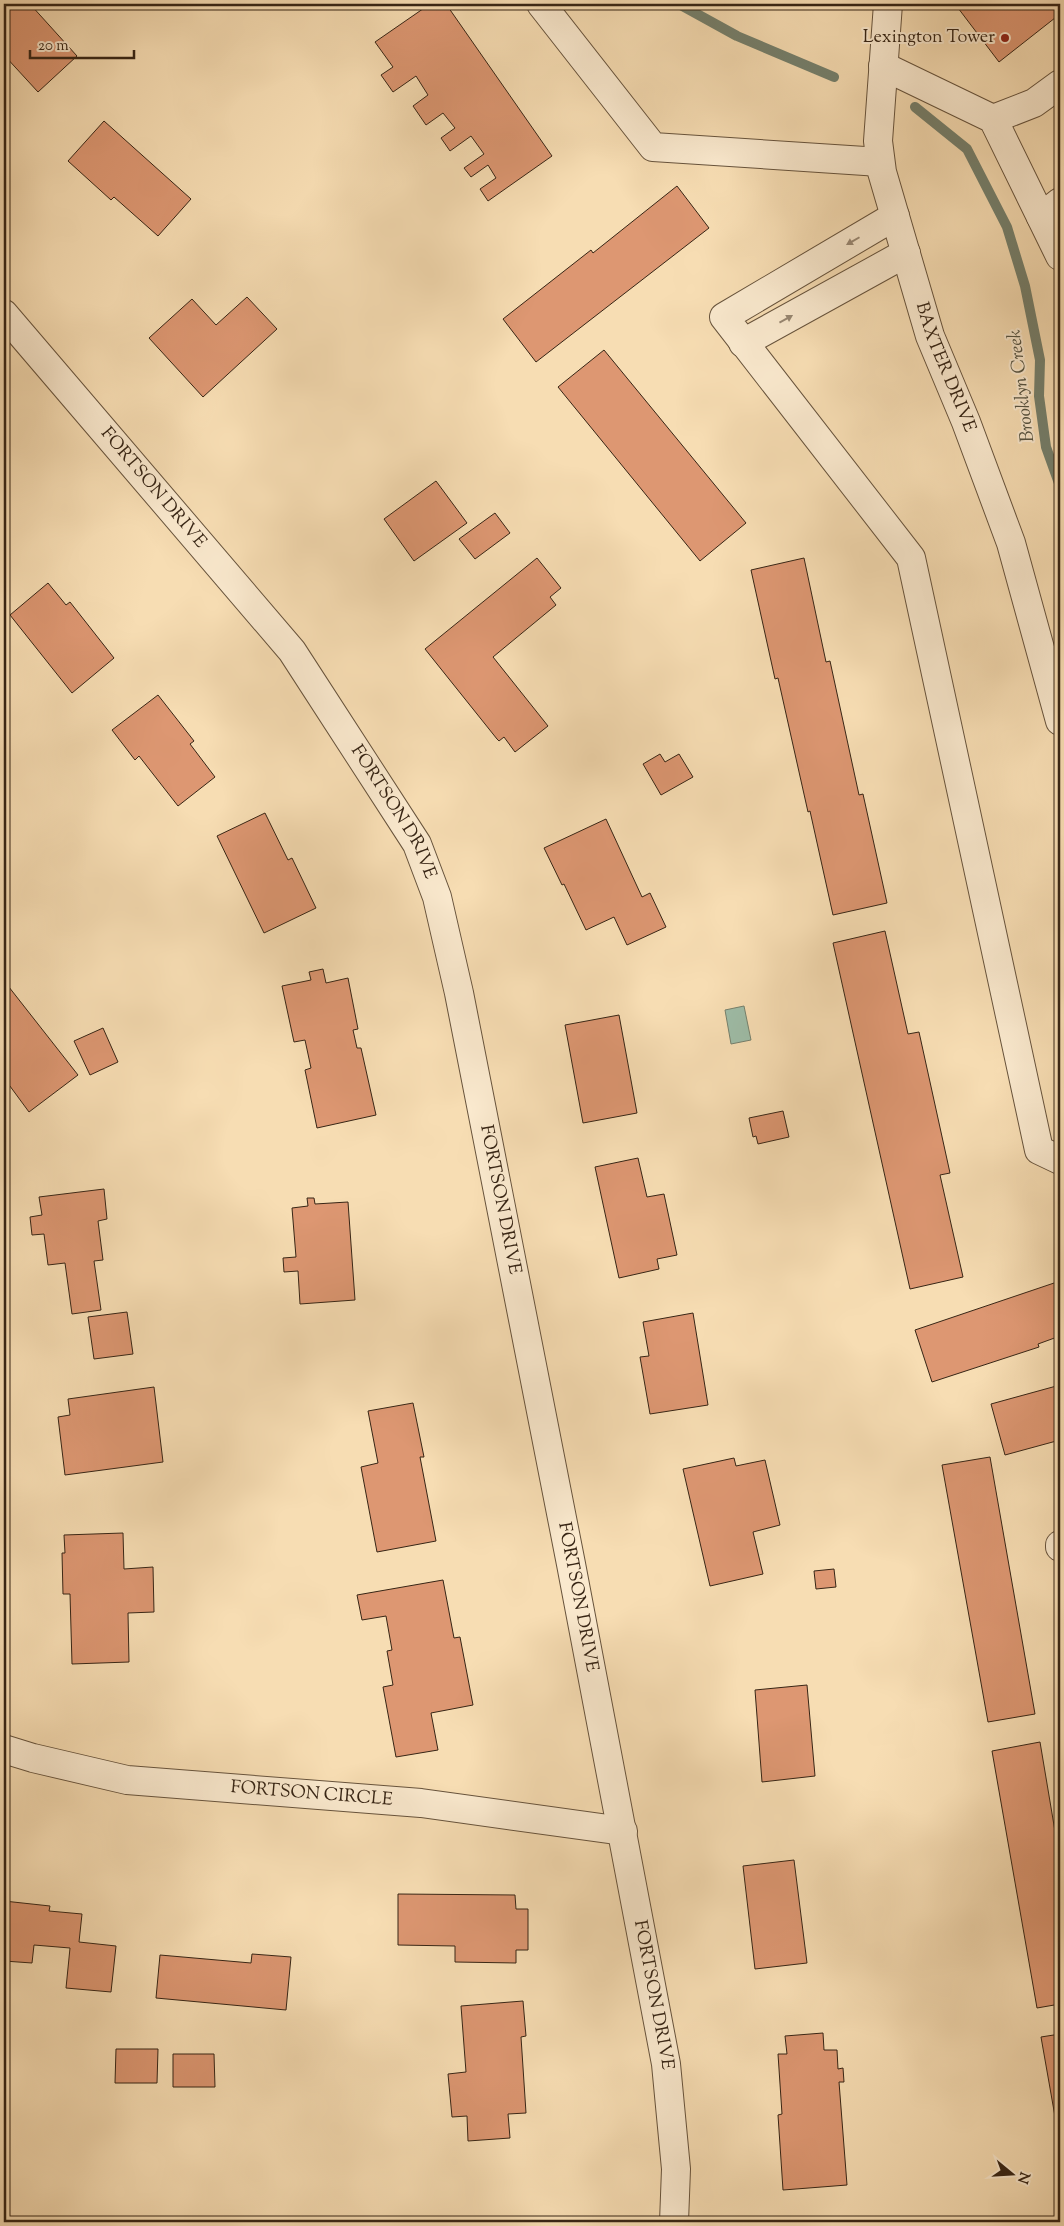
<svg xmlns="http://www.w3.org/2000/svg" width="1064" height="2226" viewBox="0 0 1064 2226" font-family="'Sorts Mill Goudy',serif">
<style>
.water{fill:#9ebda8;stroke:#75806d}
.lines{fill:none;stroke-linecap:round;stroke-linejoin:round}
.stream{stroke:#75806d;stroke-width:10}
.building{fill:#dd9772;stroke:#372515}
.minor-casing{stroke:#67533c;stroke-width:30}
.minor{stroke:#fae9ce;stroke-width:28}
.oneway{fill:#988772}
.poi-dot{fill:#8f2418;stroke:#fae9ce;stroke-width:2}
.labels{text-anchor:middle;dominant-baseline:central;stroke-width:4;stroke-linejoin:round;paint-order:stroke}
.poi-label{font-size:18px;fill:#372515;stroke:#fae9ce;text-anchor:end}
.street-label{font-size:18px;fill:#372515;stroke:#fae9ce}
.water-label{font-size:19px;font-style:italic;fill:#565341;stroke:#fae9ce}
</style>
<rect width="100%" height="100%" fill="#f7ddb3"/>
<filter id="stains"><feTurbulence type="fractalNoise" baseFrequency=".004" numOctaves="4"/><feColorMatrix values="0 0 0 0 .2 0 0 0 0 .09 0 0 0 0 .02 0 0 0 .5 -.17"/></filter>
<radialGradient id="worn" r=".72"><stop offset=".6" stop-color="#630" stop-opacity="0"/><stop offset="1" stop-color="#630" stop-opacity=".3"/></radialGradient>
<path class="water" d="M744 1006 751 1040 731 1044 725 1010Z"/>
<g class="lines">
<path class="stream" d="M679 4 737 36 834 77
M915 107 967 149 1007 227 1025 286 1040 360 1039 396 1046 447 1060 486"/>
</g>
<path class="building" d="M4 4H30L77 56 38 92 4 55Z
M430 4H446L552 156 488 201 480 189 496 178 488 165 471 177 464 168 484 154 471 136 450 151 441 138 455 128 443 113 426 125 413 106 428 95 416 76 393 92 381 75 393 67 375 42Z
M955 4H1060V14L999 62Z
M104 121 191 199 158 236 114 197 111 200 68 161Z
M677 186 709 228 536 362 503 319 591 250 593 253Z
M247 297 277 329 203 397 149 338 192 299 216 325Z
M604 350 746 523 700 561 558 387Z
M436 481 467 523 414 561 384 519Z
M495 513 510 533 475 559 459 539Z
M537 558 561 588 550 597 556 605 493 657 548 726 515 752 504 737 499 741 497 739 425 649Z
M804 558 826 662 830 661 859 795 863 794 887 903 833 915 810 811 808 812 778 678 775 679 751 570Z
M48 583 66 605 70 602 114 658 72 693 10 615Z
M158 695 194 741 190 744 215 777 178 806 139 756 135 760 112 730Z
M660 754 665 762 679 754 693 777 661 795 643 764Z
M265 813 288 860 292 858 316 908 264 933 217 836Z
M606 819 642 897 650 893 666 927 627 945 614 917 586 930 564 884 562 885 544 848Z
M885 931 908 1034 919 1032 950 1173 940 1175 963 1277 910 1289 833 943Z
M323 969 326 983 348 978 358 1029 353 1030 357 1048H361L376 1115 317 1128 305 1070 311 1068 305 1040 294 1042 282 986 311 980 309 972Z
M5 982 78 1075 29 1112 4 1078Z
M619 1015 637 1113 583 1123 565 1025Z
M103 1028 118 1062 90 1075 74 1041Z
M783 1111 789 1137 758 1144 756 1136 753 1137 749 1118Z
M638 1158 647 1197 664 1194 677 1255 657 1259 659 1269 619 1278 595 1167Z
M104 1189 107 1219 98 1221 103 1260 94 1261 101 1310 72 1314 65 1263 48 1265 44 1234 32 1235 30 1217 42 1215 39 1197Z
M307 1198H314L315 1204 348 1202 355 1300 300 1304 298 1271 284 1272 283 1258 296 1257 292 1208 308 1206Z
M1060 1281V1336L1038 1344 1039 1347 932 1382 915 1330Z
M127 1312 133 1354 94 1359 88 1317Z
M693 1313 708 1405 650 1414 640 1357 649 1356 643 1322Z
M1060 1385V1440L1005 1455 991 1404Z
M154 1387 163 1462 65 1475 58 1417 70 1415 68 1399Z
M413 1403 424 1457H420L436 1541 377 1552 361 1467 378 1463 368 1411Z
M990 1457 1035 1714 988 1722 942 1465Z
M734 1458 736 1466 765 1460 780 1525 753 1532 763 1574 710 1586 683 1469Z
M123 1533 124 1569 153 1567 154 1612 128 1613 129 1662 72 1664 70 1594H63L62 1553H65L64 1535Z
M834 1569 836 1587 816 1589 814 1571Z
M443 1580 454 1638 460 1637 473 1705 431 1713 438 1750 396 1757 383 1687 393 1685 387 1651 392 1650 386 1616 362 1620 357 1595Z
M807 1685 815 1776 762 1782 755 1690Z
M1040 1742 1060 1861V2004L1037 2008 992 1751Z
M794 1860 807 1963 755 1969 743 1866Z
M398 1894 515 1895 516 1909H528V1950H516V1963L455 1962V1946L398 1945Z
M4 1901 50 1906 49 1911 82 1914 79 1942 116 1946 111 1992 66 1988 70 1948 34 1945 32 1963 4 1961Z
M252 1954 291 1957 286 2010 156 1998 160 1955 251 1963Z
M523 2001 526 2036 521 2037 526 2113 508 2114 510 2138 468 2141 467 2116 452 2117 448 2074 466 2072 461 2006Z
M823 2033 824 2050H837L838 2069 843 2068 844 2082H839L847 2185 783 2190 778 2115 782 2114 778 2054H787L785 2036Z
M1060 2034V2145L1041 2037Z
M116 2049H158L157 2083H115Z
M173 2054H214L215 2087H173Z"/>
<g class="lines">
<g class="minor-casing">
<g id="minor">
<path d="M541 4 653 147 880 162"/>
<path id="s1" d="M888 4 878 141 882 172 930 336 966 422 1011 543 1060 721"/>
<path d="M883 66 993 119 1060 256"/>
<path d="M993 119 1034 103 1060 84"/>
<path d="M895 216 724 317 911 558 1039 1150 1060 1160"/>
<path d="M1041 217 1060 202"/>
<path id="s2" d="M4 314 292 651 417 844 437 897 459 993 571 1564 666 2064 676 2169 674 2222"/>
<path d="M743 343 906 253"/>
<path d="M1060 1545V1547"/>
<path id="s3" d="M4 1749 33 1758 127 1780 421 1803 623 1831"/>
</g>
</g>
<use href="#minor" class="minor"/>
</g>
<defs><path id="oneway-solid" d="M-6-.8H1V-3.2L6.5 0L1 3.2V.8H-6Z" transform="scale(1.25)"/></defs>
<g class="oneway">
<use href="#oneway-solid" transform="translate(853 241) rotate(150)"/>
<use href="#oneway-solid" transform="translate(786 319) rotate(-29)"/>
</g>
<circle class="poi-dot" cx="1005" cy="38" r="5"/>
<g class="labels">
<g class="poi-label">
<text x="995" y="38">Lexington Tower</text>
</g>
<g class="street-label">
<text stroke="none"><textPath href="#s1" startOffset="374">BAXTER DRIVE</textPath></text>
<text stroke="none"><textPath href="#s2" startOffset="229">FORTSON DRIVE</textPath></text>
<text stroke="none"><textPath href="#s2" startOffset="634">FORTSON DRIVE</textPath></text>
<text stroke="none"><textPath href="#s2" startOffset="1039">FORTSON DRIVE</textPath></text>
<text stroke="none"><textPath href="#s2" startOffset="1444">FORTSON DRIVE</textPath></text>
<text stroke="none"><textPath href="#s3" startOffset="312">FORTSON CIRCLE</textPath></text>
<text stroke="none"><textPath href="#s2" startOffset="1849">FORTSON DRIVE</textPath></text>
</g>
<g class="water-label">
<text transform="translate(1022 386) rotate(-97)">Brooklyn Creek</text>
</g>
</g>
<rect width="1064" height="2226" fill="none" stroke="#f7ddb3" stroke-width="20"/>
<rect x="5" y="5" width="1054" height="2216" fill="none" stroke="#372515" stroke-width="2.5"/>
<rect x="10" y="10" width="1044" height="2206" fill="none" stroke="#372515"/>
<g transform="translate(1012 2174) rotate(108)" stroke="#fae9ce" stroke-width="4" paint-order="stroke">
<path d="M0-4L9 19L0 12L-9 19Z" fill="#372515"/>
<text y="-8" font-size="14" font-weight="bold" text-anchor="middle" fill="#372515">N</text>
</g>
<path d="M30 50v8h104v-8" fill="none" stroke="#372515" stroke-width="2.5"/>
<text x="38" y="50" font-size="15" fill="#372515" stroke="#fae9ce" stroke-width="4" paint-order="stroke">20 m</text>
<rect width="100%" height="100%" filter="url(#stains)"/>
<rect width="100%" height="100%" fill="url(#worn)"/>
</svg>
